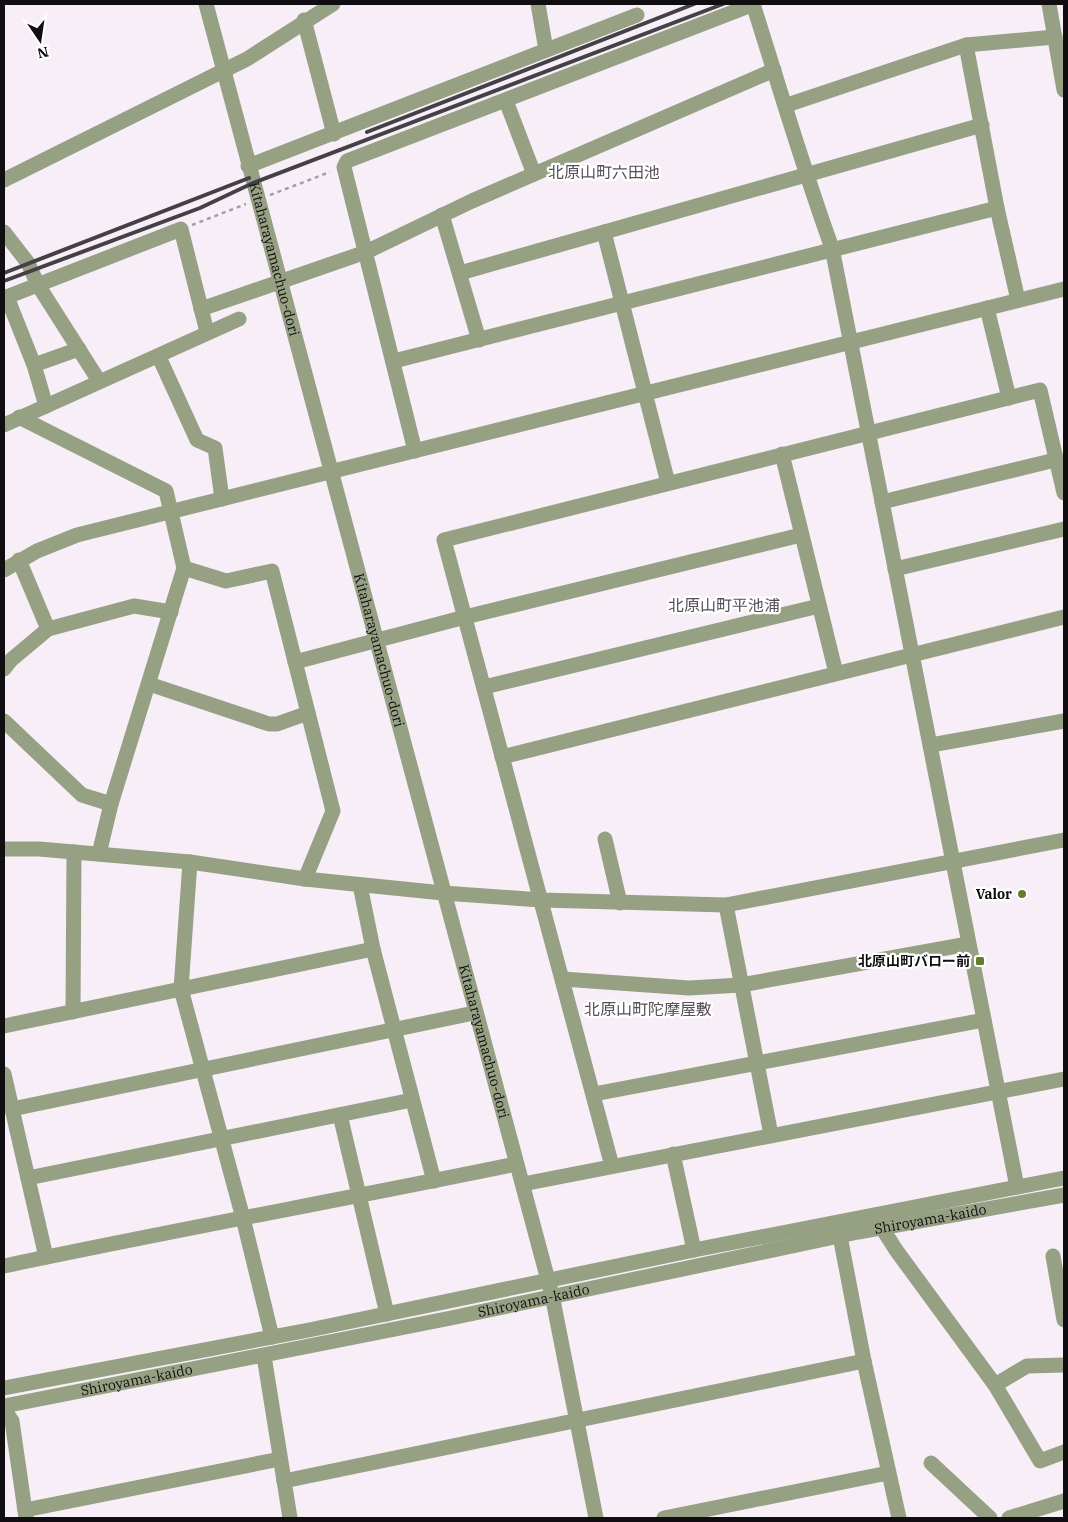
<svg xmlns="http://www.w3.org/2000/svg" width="1068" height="1522" viewBox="0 0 1068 1522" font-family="'IBM Plex Serif','Noto Sans JP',serif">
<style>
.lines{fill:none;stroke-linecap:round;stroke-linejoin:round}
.path{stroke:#a49ca4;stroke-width:2.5;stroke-dasharray:4 4;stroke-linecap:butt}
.minor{stroke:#96a184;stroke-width:15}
.rail{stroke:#454045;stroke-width:4}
.poi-dot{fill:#647c2e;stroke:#fff;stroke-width:2}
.labels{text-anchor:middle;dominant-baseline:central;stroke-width:4.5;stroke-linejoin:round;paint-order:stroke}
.street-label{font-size:14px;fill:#110e11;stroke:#fff}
.poi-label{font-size:14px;font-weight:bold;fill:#110e11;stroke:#fff;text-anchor:end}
.quarter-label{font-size:16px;fill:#574f57;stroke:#fff}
</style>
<rect width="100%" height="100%" fill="#f8eef8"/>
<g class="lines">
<path class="path" d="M270 195 330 172
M192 225 246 204"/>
<g class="minor">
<path id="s1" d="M206 4 552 1295 596 1518"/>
<path d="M538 4 546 50"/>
<path d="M753 4C779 86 803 168 832 248L1017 1187"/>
<path d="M1049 4 1064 90"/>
<path d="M304 20 334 134"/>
<path d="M966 45 997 208 1018 300"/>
<path d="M506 101 534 174"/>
<path d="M787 105 966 45 1055 37"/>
<path d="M248 166 637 15"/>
<path d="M4 180 247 59 333 4"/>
<path d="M442 215 479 340"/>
<path d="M4 232 28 263 38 285 99 381"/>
<path d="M604 232 668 483"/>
<path d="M460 273 982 125"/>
<path d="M7 297 34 365 46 406"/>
<path d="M4 298 181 229 207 332"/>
<path d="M987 308 1009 398"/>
<path d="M201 309 366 252 472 201 774 70"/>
<path d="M159 357 197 440 215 448 222 499"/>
<path d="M394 361 997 208"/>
<path d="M34 365 79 349"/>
<path d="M19 417 166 491 184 568 226 581 272 571 333 811 305 879"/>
<path d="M4 425 239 319"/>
<path d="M415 451 344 167 347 161 754 4"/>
<path d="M782 454 836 673"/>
<path d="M882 502 1055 460"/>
<path d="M19 560 48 629"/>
<path d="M895 569 1064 529"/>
<path d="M4 570 37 551 77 535 1064 289"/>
<path d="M295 662 465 617 801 535"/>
<path d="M4 669 11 660 48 629 134 606 171 612"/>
<path d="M149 684 269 724H277L308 713"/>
<path d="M484 687 819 606"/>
<path d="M4 721 82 795 111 804"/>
<path d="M931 745 1064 721"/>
<path d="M502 757 1064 617"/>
<path d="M605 839 620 903"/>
<path d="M4 849H39L190 862 305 879 443 893 541 900 726 905 1064 840"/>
<path d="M99 854 111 804 184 568"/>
<path d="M190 862 181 989 243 1218 272 1337"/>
<path d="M360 885 373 949 434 1181"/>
<path d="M726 905 771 1135"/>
<path d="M563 979 689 988 741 985 968 944"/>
<path d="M73 1012 74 852"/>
<path d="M4 1026 373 949"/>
<path d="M4 1074 46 1257"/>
<path d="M594 1094 984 1020"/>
<path d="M12 1109 474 1013"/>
<path d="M340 1115 387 1314"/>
<path d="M673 1154 694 1250"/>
<path d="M612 1166 444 540 1040 390 1064 493"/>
<path d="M28 1178 412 1100"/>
<path d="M523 1184 1064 1079"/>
<path d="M882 1228 896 1250 995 1385 1040 1461 1064 1452"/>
<path d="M840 1236 864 1361 899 1518"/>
<path d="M1053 1256 1064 1320"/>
<path d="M4 1266C174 1230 346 1199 516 1164"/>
<path d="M264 1356 290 1518"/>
<path d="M995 1385 1027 1366 1064 1365"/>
<path d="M4 1388 309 1330 694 1250 1064 1178"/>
<path id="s2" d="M4 1406 451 1318 858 1232 1064 1195"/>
<path d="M4 1410 12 1421 26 1518"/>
<path d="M931 1463 990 1518"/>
<path d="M284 1481 864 1361"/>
<path d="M25 1510 280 1459"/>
<path d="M664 1518 888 1473"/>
<path d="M1009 1518 1064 1501"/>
</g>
<path class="rail" d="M367 132 694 4
M4 273 249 178
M4 281 200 208 253 183 723 4"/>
</g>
<g class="poi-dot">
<circle cx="1022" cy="894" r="5"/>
<rect x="975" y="956" width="10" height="10" rx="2.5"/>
</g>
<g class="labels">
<g class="street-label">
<text stroke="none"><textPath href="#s1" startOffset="264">Kitaharayamachuo-dori</textPath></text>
<text stroke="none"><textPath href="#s1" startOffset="669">Kitaharayamachuo-dori</textPath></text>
<text stroke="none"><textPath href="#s1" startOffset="1074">Kitaharayamachuo-dori</textPath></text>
<text stroke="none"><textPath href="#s2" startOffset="945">Shiroyama-kaido</textPath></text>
<text stroke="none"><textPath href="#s2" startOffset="540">Shiroyama-kaido</textPath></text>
<text stroke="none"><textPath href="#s2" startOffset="135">Shiroyama-kaido</textPath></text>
</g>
<g class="poi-label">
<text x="1012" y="894">Valor</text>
<text x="970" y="961">北原山町バロー前</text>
</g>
<g class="quarter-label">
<text x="604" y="172">北原山町六田池</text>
<text x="724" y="605">北原山町平池浦</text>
<text x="648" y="1009">北原山町陀摩屋敷</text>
</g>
</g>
<rect width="1068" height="1522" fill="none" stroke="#110e11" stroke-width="10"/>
<g transform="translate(40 40) rotate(167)" stroke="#ffffff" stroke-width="4" paint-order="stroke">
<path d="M0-4L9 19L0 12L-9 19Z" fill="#110e11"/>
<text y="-8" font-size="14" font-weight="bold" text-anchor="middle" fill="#110e11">N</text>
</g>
</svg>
